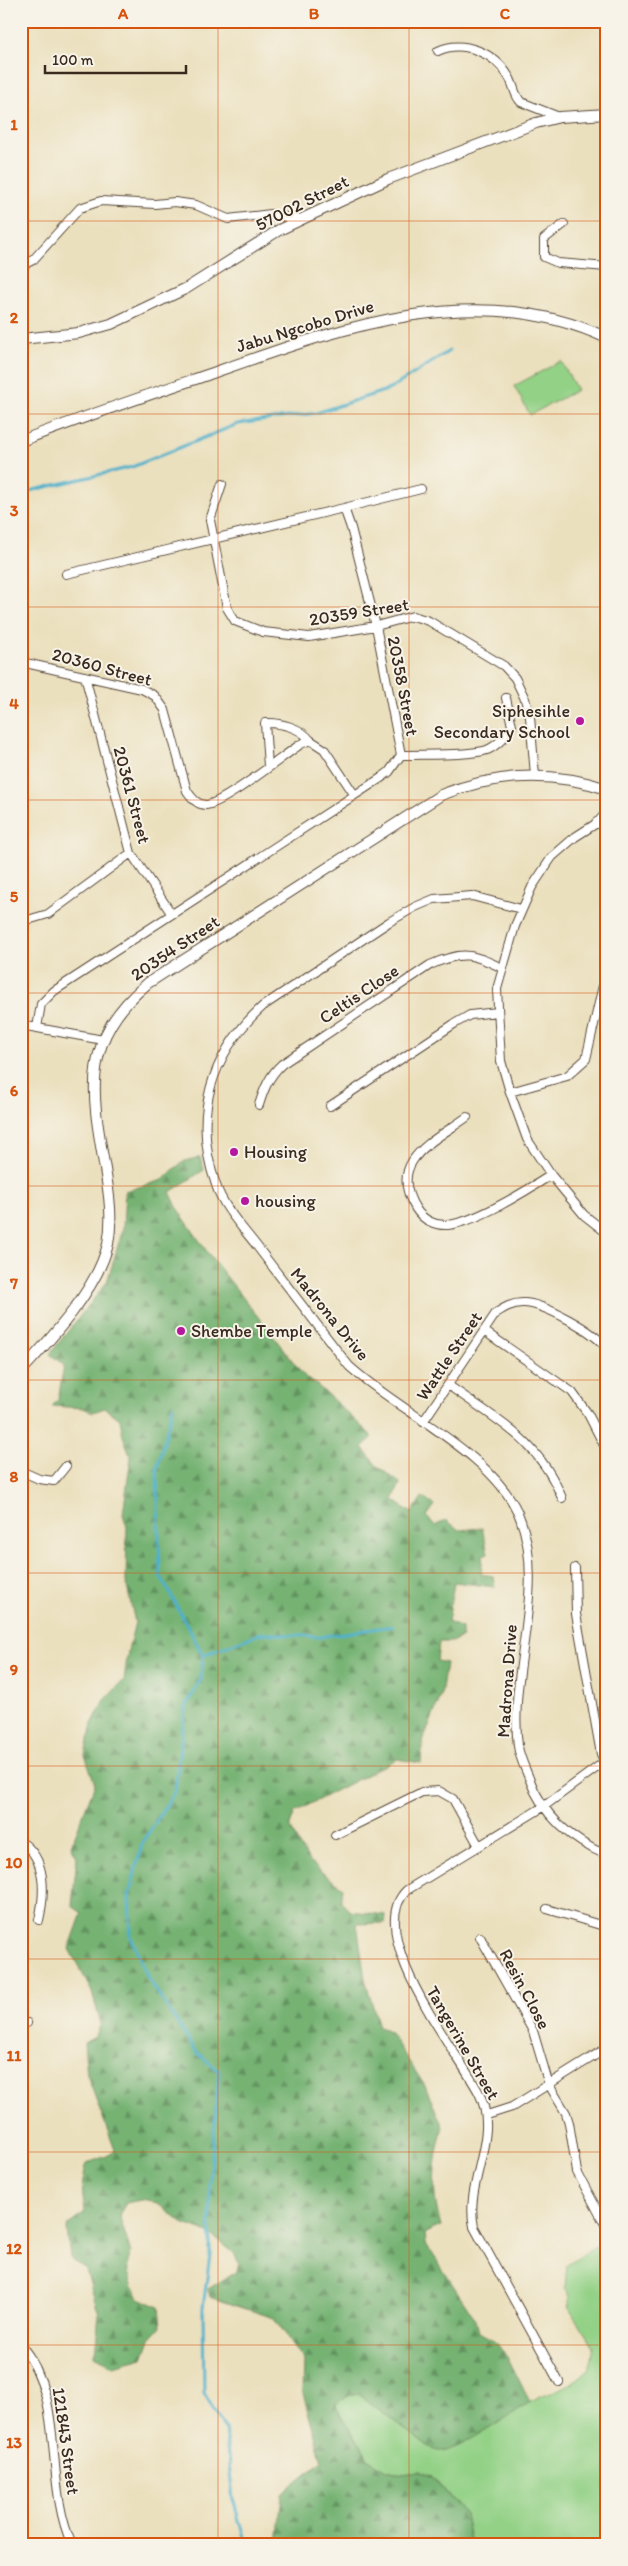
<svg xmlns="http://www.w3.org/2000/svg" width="628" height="2566" viewBox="0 0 628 2566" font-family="Itim,sans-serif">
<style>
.green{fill:#93d186;stroke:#677e52}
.forest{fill:url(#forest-firs);stroke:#586e48}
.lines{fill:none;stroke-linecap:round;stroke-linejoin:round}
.stream{stroke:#4db1cc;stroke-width:3}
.street-casing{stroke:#554536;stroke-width:10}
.secondary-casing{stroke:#554536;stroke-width:12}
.street{stroke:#fff;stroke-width:8}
.secondary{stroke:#fff;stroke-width:10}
.grid{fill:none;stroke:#d7540e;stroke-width:1;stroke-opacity:0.55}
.poi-dot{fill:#b5179e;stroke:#f7f3e8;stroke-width:2}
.labels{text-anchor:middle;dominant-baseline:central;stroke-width:4;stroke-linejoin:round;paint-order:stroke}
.street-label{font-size:18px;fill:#3b2a1e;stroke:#f7f3e8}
.poi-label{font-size:18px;fill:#3b2a1e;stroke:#f7f3e8;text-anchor:start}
.neatline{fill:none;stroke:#d7540e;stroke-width:2}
.grid-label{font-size:16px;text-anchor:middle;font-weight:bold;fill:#d7540e}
</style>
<defs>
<pattern id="forest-firs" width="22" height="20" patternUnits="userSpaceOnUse" patternTransform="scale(1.25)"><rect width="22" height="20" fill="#76b373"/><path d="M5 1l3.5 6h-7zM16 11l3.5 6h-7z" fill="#62925e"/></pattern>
</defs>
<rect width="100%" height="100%" fill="#f7f3e8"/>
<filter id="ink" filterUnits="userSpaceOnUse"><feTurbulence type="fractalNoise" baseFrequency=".02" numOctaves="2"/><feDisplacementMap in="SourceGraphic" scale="10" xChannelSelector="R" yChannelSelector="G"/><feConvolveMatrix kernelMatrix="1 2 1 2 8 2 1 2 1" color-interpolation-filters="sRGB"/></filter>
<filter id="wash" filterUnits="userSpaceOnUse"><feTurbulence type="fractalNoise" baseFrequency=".0096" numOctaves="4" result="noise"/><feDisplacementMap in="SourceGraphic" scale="20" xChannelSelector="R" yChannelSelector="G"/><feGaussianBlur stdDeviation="1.12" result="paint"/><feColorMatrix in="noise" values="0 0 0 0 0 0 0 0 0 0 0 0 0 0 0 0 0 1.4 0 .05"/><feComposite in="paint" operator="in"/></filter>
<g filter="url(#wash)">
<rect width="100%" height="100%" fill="#ebe0be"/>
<path class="green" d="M561 361 577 390 530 415 514 386Z
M595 2247 607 2261V2545H471L465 2515 432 2475 420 2472 402 2474 387 2470 368 2459C361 2439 341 2425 337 2405L346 2396 359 2394 428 2447 439 2451 479 2434 530 2402 572 2383 589 2368 593 2346 568 2307C571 2299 571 2295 565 2288L567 2265Z"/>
<path class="forest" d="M200 1157 204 1170 170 1192 179 1211 208 1253 306 1378 316 1384 373 1437 362 1447 377 1466 400 1483 393 1500 412 1513 422 1497 435 1505 427 1516 435 1526 446 1520 459 1530 482 1528 488 1553 483 1555 481 1574 493 1576 495 1587 454 1582 448 1622 462 1628V1637L451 1642H439L437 1661 446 1663 441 1696 423 1741 421 1763 397 1759 295 1812 290 1825C303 1859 314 1867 343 1888L341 1902 350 1911 386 1915 385 1923 357 1924 365 1979 379 2027 389 2031 425 2086 443 2127C433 2161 431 2193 441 2226L425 2233 426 2244 476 2320 479 2332 495 2341 509 2360 530 2402C513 2413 458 2452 439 2451 436 2450 431 2448 428 2447L359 2394 346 2396 337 2405C341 2425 361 2440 368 2459L387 2470 402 2474 420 2472 431 2475 465 2515 471 2545H277L282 2494 322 2461 303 2394 304 2360 274 2318 210 2297 208 2289 237 2271 239 2263 234 2253 209 2233 182 2223 158 2203 141 2200 126 2203 119 2215 131 2253C123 2269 131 2280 137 2297L159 2307 161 2327 150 2339 143 2358 113 2366 95 2355 99 2314 86 2270 70 2258 67 2229 68 2225 85 2213 82 2187 86 2165C95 2158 109 2158 115 2150L87 2075 84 2043 95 2037 101 2024 91 1989 69 1949 82 1913 72 1906 77 1857 71 1846 95 1784 85 1755 92 1724 104 1701 124 1680 128 1651 135 1622 126 1582 127 1527 123 1514 131 1457 123 1436 120 1419 105 1408 93 1412 83 1408 52 1406 58 1400 64 1365 50 1354 107 1282 123 1229 125 1191 163 1180 174 1169 185 1161Z
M607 2054V2087L602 2071 601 2057Z"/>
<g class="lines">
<path class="stream" d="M21 493 132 467 238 424 316 413 390 389 449 351
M173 1406 157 1469 160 1575 203 1655 201 1679 185 1708 175 1791 142 1844 129 1896 131 1937 148 1978 197 2053 219 2071 210 2182V2255L203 2308 204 2393 225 2429 233 2499 246 2545
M203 1655 262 1633 319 1637 393 1626"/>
</g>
</g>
<g filter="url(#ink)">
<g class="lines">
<g class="street-casing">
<path id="street" d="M438 51C463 39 495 53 509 77 514 85 514 95 521 102L559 117
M564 224 544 239V257L558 263 607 267
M21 266 33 260 80 208 101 201 155 204 175 202 196 205 228 219 271 214 300 220
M222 484 210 520 227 608 235 621 263 632 309 637 376 626 413 616 429 621 504 666 515 678 525 699 530 717 535 775
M344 508 421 489
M21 662 142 689 155 696 165 710 187 791C192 798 196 804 205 805 221 806 284 755 301 744L310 740 324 749 354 794
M85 676 131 853 171 913
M401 755C423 754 468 756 487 750 497 746 507 735 512 726L506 698
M268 766 265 723C280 722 301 728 310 740
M607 812 597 823 575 837 552 857 532 887 515 926 497 989 501 1061 510 1092 527 1139 551 1175 584 1215 607 1233
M521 909 472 896 434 899 415 907 389 922 263 1006C210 1054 192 1116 216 1185 223 1207 242 1227 256 1245 287 1286 318 1326 349 1366 399 1412 491 1452 518 1513 549 1585 508 1670 518 1746 519 1756 525 1768 529 1778 542 1814 571 1841 607 1855
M21 922 48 914 131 853
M21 1025 103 1040
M37 1028 41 1004 54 991 381 778 389 772 401 755 376 626 351 528 344 508 66 574
M510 1092 567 1076 586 1059 607 968
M259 1105C264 1089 269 1076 282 1064L430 965C462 951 472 953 502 968
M330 1106 454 1024 470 1015 498 1012
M467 1117C433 1142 386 1161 416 1209 423 1220 435 1226 448 1225 477 1222 526 1191 551 1175
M606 1159 607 1161
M484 1331 572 1392 588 1414 607 1451
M448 1385C497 1420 539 1440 562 1498
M423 1422 496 1313C504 1308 512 1303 522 1303 542 1302 596 1332 607 1349
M21 1471 39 1479 54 1481 66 1466
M575 1568 576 1614 601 1754 605 1762
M335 1835 422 1792 439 1791 453 1799 479 1846
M21 1842C47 1858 45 1894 39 1920
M547 1909 607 1927
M480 1937 533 2031 549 2085 566 2113 569 2123 577 2172 607 2228
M21 2023H27
M487 2115 512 2107 607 2048
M21 2345C67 2401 43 2481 72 2545
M559 2382 474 2227C464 2182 501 2137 479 2093 458 2052 361 1933 407 1890L543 1807 607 1760"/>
</g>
<g class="secondary-casing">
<path id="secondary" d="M21 339 79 333 111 324 187 288 279 230 300 220 388 179 536 123 560 117 607 114
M21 441C82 417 145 396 207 375 335 330 474 276 607 338
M597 823 607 822
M21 1371C52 1338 98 1288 108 1244 113 1219 109 1193 105 1169 91 1091 81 1039 148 983L441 795C496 773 550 770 607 789"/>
</g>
<use href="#street" class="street"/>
<use href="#secondary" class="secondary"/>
</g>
</g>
<path class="grid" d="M218 21V2545M409 21V2545M21 221H607M21 414H607M21 607H607M21 800H607M21 993H607M21 1186H607M21 1380H607M21 1573H607M21 1766H607M21 1959H607M21 2152H607M21 2345H607"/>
<g class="poi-dot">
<circle cx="580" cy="721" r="5"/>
<circle cx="234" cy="1152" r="5"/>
<circle cx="245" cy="1201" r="5"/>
<circle cx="181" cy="1331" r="5"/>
</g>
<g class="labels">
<g class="street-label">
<text transform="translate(302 203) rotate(-27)">57002 Street</text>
<text transform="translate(305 326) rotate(-17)">Jabu Ngcobo Drive</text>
<text transform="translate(359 612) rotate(-9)">20359 Street</text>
<text transform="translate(102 667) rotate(15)">20360 Street</text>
<text transform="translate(403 686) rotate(79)">20358 Street</text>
<text transform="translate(132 795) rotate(75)">20361 Street</text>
<text transform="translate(175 948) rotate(-34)">20354 Street</text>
<text transform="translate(359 994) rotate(-34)">Celtis Close</text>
<text transform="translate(330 1314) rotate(51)">Madrona Drive</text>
<text transform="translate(449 1356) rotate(-56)">Wattle Street</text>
<text transform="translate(507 1681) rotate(-86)">Madrona Drive</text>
<text transform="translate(525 1989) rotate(62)">Resin Close</text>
<text transform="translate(463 2043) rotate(60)">Tangerine Street</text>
<text transform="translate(66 2441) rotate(82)">121843 Street</text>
</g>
<g class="poi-label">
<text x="570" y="711" text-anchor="end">Siphesihle<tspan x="570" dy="21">Secondary School</tspan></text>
<text x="244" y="1152">Housing</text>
<text x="255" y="1201">housing</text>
<text x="191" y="1331">Shembe Temple</text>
</g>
</g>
<rect width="628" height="2566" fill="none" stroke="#f7f3e8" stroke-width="55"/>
<path d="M45 65v8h141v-8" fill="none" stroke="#3b2a1e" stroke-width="2.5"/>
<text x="52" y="65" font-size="15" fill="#3b2a1e" stroke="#f7f3e8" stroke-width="4" paint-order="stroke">100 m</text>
<rect x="28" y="28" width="572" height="2510" class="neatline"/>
<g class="grid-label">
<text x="123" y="19">A</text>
<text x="314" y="19">B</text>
<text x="505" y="19">C</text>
<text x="14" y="130">1</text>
<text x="14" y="323">2</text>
<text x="14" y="516">3</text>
<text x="14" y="709">4</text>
<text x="14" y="902">5</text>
<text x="14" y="1096">6</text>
<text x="14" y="1289">7</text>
<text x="14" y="1482">8</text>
<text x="14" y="1675">9</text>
<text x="14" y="1868">10</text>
<text x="14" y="2061">11</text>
<text x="14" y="2254">12</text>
<text x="14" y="2448">13</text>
</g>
</svg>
